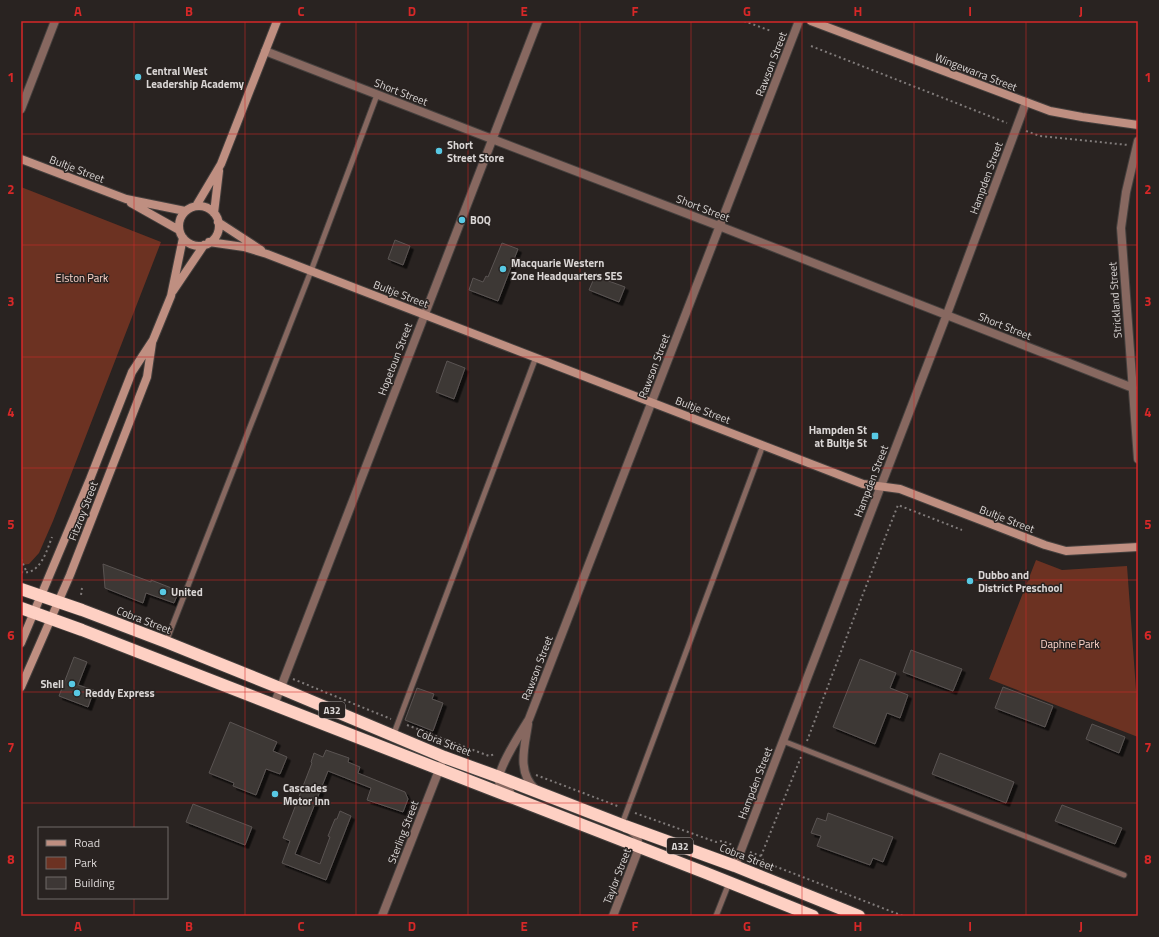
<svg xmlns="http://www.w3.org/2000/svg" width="1159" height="937" viewBox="0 0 1159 937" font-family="'Titillium Web',sans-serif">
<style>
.green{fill:#6c3222}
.building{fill:#3d3735;stroke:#5a5452;filter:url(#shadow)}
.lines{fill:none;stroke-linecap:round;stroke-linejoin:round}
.lane-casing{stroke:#45403e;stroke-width:7}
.street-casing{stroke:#45403e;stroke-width:10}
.secondary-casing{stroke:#45403e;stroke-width:10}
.highway-casing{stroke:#45403e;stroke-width:14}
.path{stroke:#807b7a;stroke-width:2;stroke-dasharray:2 3;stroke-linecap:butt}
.lane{stroke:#876860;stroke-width:5}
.street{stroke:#876860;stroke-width:8}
.secondary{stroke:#bf8f81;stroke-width:8}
.highway{stroke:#fed0c3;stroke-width:12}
.grid{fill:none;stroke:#d62828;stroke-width:1;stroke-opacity:0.55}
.poi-dot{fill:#58c9e4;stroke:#292321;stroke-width:1.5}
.labels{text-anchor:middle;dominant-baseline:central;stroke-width:3;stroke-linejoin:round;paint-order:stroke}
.shield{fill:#292321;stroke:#a5a09f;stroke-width:1}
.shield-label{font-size:10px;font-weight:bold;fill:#dad6d5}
.street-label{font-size:11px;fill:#dad6d5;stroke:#292321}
.poi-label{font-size:11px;font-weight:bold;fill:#dad6d5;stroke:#292321;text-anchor:start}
.park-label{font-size:11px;fill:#fdd4c9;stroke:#292321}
.neatline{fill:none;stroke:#d62828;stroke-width:1.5}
.grid-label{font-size:13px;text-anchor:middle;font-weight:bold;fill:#d62828}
</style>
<defs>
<filter id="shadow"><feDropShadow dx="3.5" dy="3.5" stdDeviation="0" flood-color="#0009"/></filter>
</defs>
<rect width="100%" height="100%" fill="#292321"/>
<path class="green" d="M21 187 161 242 53 521 39 553 29 564 21 565Z
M1036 560 1062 570 1127 566 1138 717V737L989 679Z"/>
<path class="building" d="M395 240 410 246 403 265 388 259Z
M502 243 518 249 498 301 469 290 473 278 483 282 486 276 488 277Z
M595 276 625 287 619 302 589 290Z
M447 361 465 368 454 399 436 392Z
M103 564 151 582V580L179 591 174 603 146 593 143 603 105 588Z
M911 650 962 669 953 691 903 672Z
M74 657 87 662 78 685 94 690 88 707 59 696Z
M860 659 896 673 890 688 908 695 900 718 887 713 875 744 833 727Z
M1003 687 1053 706 1045 727 995 708Z
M417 688 434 694 432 699 443 703 433 731 405 720Z
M230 722 277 742 273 751 287 757 280 774 266 769 256 795 233 786 234 783 209 773Z
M1092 724 1125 737 1119 753 1086 739Z
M326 750 349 758 348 762 360 767 358 773 405 792 408 799 403 812 367 800 371 788 328 771 295 854 320 864 330 837 328 836 335 819H337L340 811 351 816 326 880 282 863 290 841 283 838 312 763 311 762 314 753 323 757Z
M940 753 1014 782 1006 803 932 774Z
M193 804 252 827 245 845 186 822Z
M1062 805 1122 828 1115 844 1055 821Z
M828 813 893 837 883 862 873 858 870 865 817 846 821 836 811 833 817 818 826 821Z"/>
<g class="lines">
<g class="lane-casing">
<path id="lane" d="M166 642 311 271 377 95
M393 736 536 357
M783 741 1124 875
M622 824 763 445
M716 916 729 883"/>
</g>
<g class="street-casing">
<path id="street" d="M265 51 492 139 719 226 1133 388
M21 109 55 21
M1138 141 1126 192 1121 228 1138 459
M274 705 538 21
M528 724C525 746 516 772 536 790
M510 792C506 790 500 787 499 782 496 770 522 731 529 719L799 21
M735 866 947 314 1026 102
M382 916 441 765
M613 916 639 848 637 836 629 829"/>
</g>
<g class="secondary-casing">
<path id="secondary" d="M811 21 1050 111 1082 117 1138 125
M21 159 126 199 185 211
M131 203 179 230
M196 206 221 164 277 21
M179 226a20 20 0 1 1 40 0a20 20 0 1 1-40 0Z
M214 213 219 171
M218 222 261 250
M209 242 244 247 267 254 863 484 900 489 1045 545 1066 551 1138 547
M173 291 204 245
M21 643 90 479 132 372 153 340 171 296 183 238
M21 687 70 575 147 377 152 343"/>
</g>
<g class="highway-casing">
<path id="highway" d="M21 589 82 610 166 642 280 688 444 757 499 777 625 826 735 866 859 916
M21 608 82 630 706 873 813 916"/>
</g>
<path class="path" d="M744 21 771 31
M811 46 1007 123
M1026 131 1040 136 1128 145
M21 559 27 573
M21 572C40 576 47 550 52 537
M82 588 81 595 83 597
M293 679 391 719
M407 725 489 756 495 754
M807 741 863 594 898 505 962 530
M536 775 620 807
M635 813 716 842 722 841 733 845
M750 852 761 856 764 862 903 916
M761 856 801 757"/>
<use href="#lane" class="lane"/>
<use href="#street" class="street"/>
<use href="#secondary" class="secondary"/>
<use href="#highway" class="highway"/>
</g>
<path class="grid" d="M134 21V828M245 21V916M356 21V916M468 21V916M580 21V916M691 21V916M802 21V916M914 21V916M1026 21V916M21 134H1138M21 245H1138M21 357H1138M21 468H1138M21 580H1138M21 692H1138M21 803H1138M134 898V916"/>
<g class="poi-dot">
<circle cx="138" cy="77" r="4"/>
<circle cx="439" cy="151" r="4"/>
<circle cx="462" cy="220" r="4"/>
<circle cx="503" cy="269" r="4"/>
<rect x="871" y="432" width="8" height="8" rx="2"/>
<circle cx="970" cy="581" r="4"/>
<circle cx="163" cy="592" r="4"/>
<circle cx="72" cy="684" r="4"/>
<circle cx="77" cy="693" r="4"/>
<circle cx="275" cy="794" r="4"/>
</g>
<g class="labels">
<g class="shield">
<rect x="319" y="702" width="26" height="16" rx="3"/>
<rect x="667" y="838" width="26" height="16" rx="3"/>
</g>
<g class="shield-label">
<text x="332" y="710">A32</text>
<text x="680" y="846">A32</text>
</g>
<g class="street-label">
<text transform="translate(771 64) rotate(-69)">Rawson Street</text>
<text transform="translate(976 72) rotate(21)">Wingewarra Street</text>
<text transform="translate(401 92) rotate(21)">Short Street</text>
<text transform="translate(77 169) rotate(21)">Bultje Street</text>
<text transform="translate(986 178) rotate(-70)">Hampden Street</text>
<text transform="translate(703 208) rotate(21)">Short Street</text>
<text transform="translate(401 294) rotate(21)">Bultje Street</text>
<text transform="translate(1115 300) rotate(-94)">Strickland Street</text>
<text transform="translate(1005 326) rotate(22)">Short Street</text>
<text transform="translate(395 359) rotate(-69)">Hopetoun Street</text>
<text transform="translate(654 366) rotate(-69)">Rawson Street</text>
<text transform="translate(703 410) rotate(21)">Bultje Street</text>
<text transform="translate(871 481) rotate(-69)">Hampden Street</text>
<text transform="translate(83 511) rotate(-69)">Fitzroy Street</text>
<text transform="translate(1007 519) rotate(21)">Bultje Street</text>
<text transform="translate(144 620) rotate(21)">Cobra Street</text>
<text transform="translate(537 668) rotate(-69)">Rawson Street</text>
<text transform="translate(444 742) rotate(21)">Cobra Street</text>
<text transform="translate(755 783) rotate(-69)">Hampden Street</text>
<text transform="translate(403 832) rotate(-69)">Sterling Street</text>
<text transform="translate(747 857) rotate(21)">Cobra Street</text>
<text transform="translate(617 876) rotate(-69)">Taylor Street</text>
</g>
<g class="poi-label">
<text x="146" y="71">Central West<tspan x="146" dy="13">Leadership Academy</tspan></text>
<text x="447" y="145">Short<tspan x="447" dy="13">Street Store</tspan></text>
<text x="470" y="220">BOQ</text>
<text x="511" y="263">Macquarie Western<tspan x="511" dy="13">Zone Headquarters SES</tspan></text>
<text x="867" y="430" text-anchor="end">Hampden St<tspan x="867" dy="13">at Bultje St</tspan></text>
<text x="978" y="575">Dubbo and<tspan x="978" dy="13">District Preschool</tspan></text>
<text x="171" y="592">United</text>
<text x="64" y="684" text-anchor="end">Shell</text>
<text x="85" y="693">Reddy Express</text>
<text x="283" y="788">Cascades<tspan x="283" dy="13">Motor Inn</tspan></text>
</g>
<g class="park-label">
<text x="82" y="278">Elston Park</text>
<text x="1070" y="644">Daphne Park</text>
</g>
</g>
<rect width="1159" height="937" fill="none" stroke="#292321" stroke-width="44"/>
<rect x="38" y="827" width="130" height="72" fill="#292321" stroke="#706b69"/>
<rect x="46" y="840" width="20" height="6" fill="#bf8f81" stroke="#706b69"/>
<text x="74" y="847" font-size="12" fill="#dad6d5">Road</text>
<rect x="46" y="857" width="20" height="12" fill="#6c3222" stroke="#706b69"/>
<text x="74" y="867" font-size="12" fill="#dad6d5">Park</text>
<rect x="46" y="877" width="20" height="12" fill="#3d3735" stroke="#706b69"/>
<text x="74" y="887" font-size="12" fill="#dad6d5">Building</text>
<rect x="22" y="22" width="1115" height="893" class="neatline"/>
<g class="grid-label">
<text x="78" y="16">A</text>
<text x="189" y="16">B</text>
<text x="301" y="16">C</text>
<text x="412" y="16">D</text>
<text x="524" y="16">E</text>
<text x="635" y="16">F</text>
<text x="747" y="16">G</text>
<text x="858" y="16">H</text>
<text x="970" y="16">I</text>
<text x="1081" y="16">J</text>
<text x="11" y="82">1</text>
<text x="1148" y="82">1</text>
<text x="11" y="194">2</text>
<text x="1148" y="194">2</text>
<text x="11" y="306">3</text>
<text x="1148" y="306">3</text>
<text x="11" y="417">4</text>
<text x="1148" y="417">4</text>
<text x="11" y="529">5</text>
<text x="1148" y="529">5</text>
<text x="11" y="640">6</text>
<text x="1148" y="640">6</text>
<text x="11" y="752">7</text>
<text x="1148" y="752">7</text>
<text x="11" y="864">8</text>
<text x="1148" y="864">8</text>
<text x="78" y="931">A</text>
<text x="189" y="931">B</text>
<text x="301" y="931">C</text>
<text x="412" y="931">D</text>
<text x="524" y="931">E</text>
<text x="635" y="931">F</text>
<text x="747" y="931">G</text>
<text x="858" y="931">H</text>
<text x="970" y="931">I</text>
<text x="1081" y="931">J</text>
</g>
</svg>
